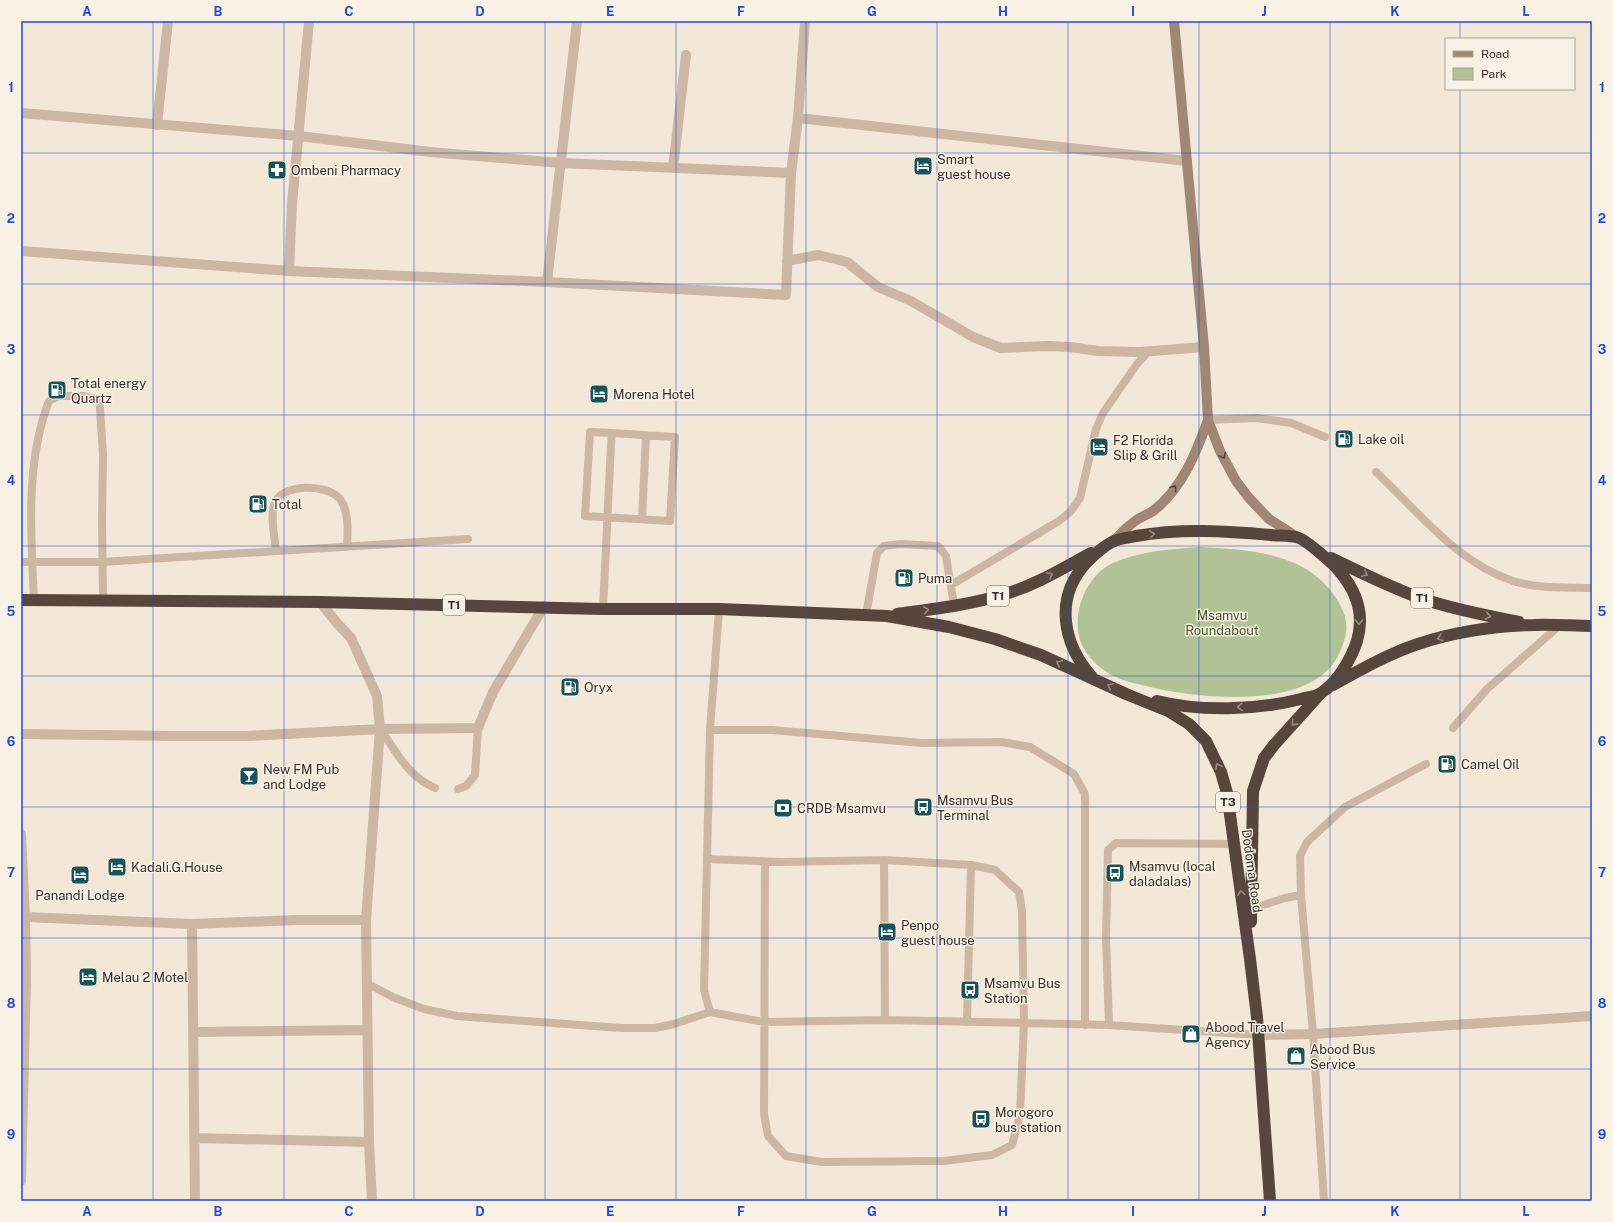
<svg xmlns="http://www.w3.org/2000/svg" width="1613" height="1222" viewBox="0 0 1613 1222" font-family="'Public Sans',sans-serif">
<style>
.green{fill:#b2c297}
.lines{fill:none;stroke-linecap:round;stroke-linejoin:round}
.lane{stroke:#cbb7a4;stroke-width:8}
.street{stroke:#cbb7a4;stroke-width:10}
.secondary{stroke:#9f8675;stroke-width:10}
.highway{stroke:#57463c;stroke-width:12}
.oneway{stroke:#56463e}
.oneway2{stroke:#988a80}
.grid{fill:none;stroke:#1d4ed8;stroke-width:1;stroke-opacity:0.55}
.labels{text-anchor:middle;dominant-baseline:central;stroke-width:3;stroke-linejoin:round;paint-order:stroke}
.shield{fill:#faf1e5;stroke:#71665f;stroke-width:1}
.shield-label{font-size:12px;font-weight:bold;fill:#362b26}
.poi-label{font-size:13px;fill:#362b26;stroke:#faf1e5;text-anchor:start}
.park-label{font-size:13px;fill:#435628;stroke:#faf1e5}
.street-label{font-size:13px;fill:#362b26;stroke:#faf1e5}
.neatline{fill:none;stroke:#1d4ed8;stroke-width:1.5}
.grid-label{font-size:13px;text-anchor:middle;font-weight:bold;fill:#1d4ed8}
</style>
<rect width="100%" height="100%" fill="#f3e7d8"/>
<path class="green" d="M1200 547C1250 550 1306 552 1336 598 1349 618 1349 631 1340 652 1315 711 1203 699 1154 688 1138 684 1119 681 1105 671 1094 664 1082 650 1079 636 1073 610 1087 575 1113 563 1140 551 1171 549 1200 547Z"/>
<g class="lines">
<path class="lane" d="M1208 420 1257 418 1291 423 1325 437
M1376 472C1418 511 1457 563 1513 581 1538 589 1566 587 1592 588
M642 519 646 435
M276 551C275 537 270 519 274 505 280 483 327 483 340 499 349 511 348 532 347 547
M21 562H102L468 539
M951 585 1059 521 1071 511 1080 498 1096 429 1103 413 1137 364 1149 351
M34 601C31 535 25 463 49 401L59 396H83L96 399 99 402 100 408 103 456 102 520 103 601
M603 609 611 444 612 433 675 437 670 521C642 519 614 518 585 516L590 432 612 433
M719 609 710 730 704 990 710 1012 764 1022 885 1020 1024 1023 1109 1025 1259 1035
M866 615 877 553 884 546 900 544 938 546 946 556 954 605
M1453 728 1487 689 1560 625
M380 729C397 752 407 776 435 788
M710 730H772L922 743 1001 742 1030 747 1074 774 1085 794V1025
M458 789 466 786 475 775 478 728
M707 859 782 862 884 860 971 865 995 870 1019 892 1022 911 1024 1023 1020 1115 1012 1145 992 1155 944 1161 822 1162 786 1156 768 1136 764 1114 765 862
M884 860 885 1020
M1301 895 1313 1034 1324 1201
M1251 909 1285 898 1301 895 1300 856 1307 842 1345 807 1426 764
M366 983 395 998 424 1009 457 1016 621 1028H655L674 1024 710 1012
M967 1022 971 865
M1109 1025 1106 937 1108 850 1116 843 1234 844"/>
<path class="street" d="M21 113 299 136 430 152 561 163 791 173
M798 118 1187 161
M157 125 168 21
M673 168 686 55
M21 251 289 271 547 282 786 295 791 173 798 118 805 21
M787 261 818 255 847 262 878 287 911 301 973 337 1001 348 1048 346 1070 347 1098 351 1140 352 1204 347
M289 271 292 204 309 21
M547 282 577 21
M320 602 337 623 351 638 377 696 380 729 366 920 369 1142 372 1201
M21 734 176 736H247L380 729 478 728 493 692 544 606
M21 834 25 917H21
M192 924 195 1201
M193 1032 367 1030
M1259 1035 1313 1034 1592 1016
M195 1138 369 1142
M21 1181 26 979 25 917 192 924 298 920H366"/>
<path class="secondary" d="M1174 21 1204 347 1208 420 1220 451 1236 481 1249 498 1269 519 1297 537
M1114 541C1120 534 1127 527 1134 522 1140 517 1147 515 1153 511 1182 489 1196 453 1208 420"/>
<path class="highway" d="M1331 558C1362 573 1393 589 1426 600 1457 610 1488 616 1519 622
M21 600 320 602 603 609H719L887 616 949 627 995 639 1041 655 1126 694 1168 711 1189 724 1206 741 1221 772 1227 793 1250 959 1257 1017 1270 1201
M897 614C933 609 970 605 1005 594 1036 585 1063 568 1091 553
M1092 677C1062 643 1054 597 1087 562 1095 554 1102 547 1112 542 1119 538 1128 538 1136 536 1181 528 1226 531 1271 535 1279 536 1291 535 1299 538 1307 541 1335 565 1340 572 1357 592 1365 614 1357 641 1351 659 1338 682 1321 693 1316 697 1308 697 1301 699 1258 710 1200 712 1157 701
M1333 685C1360 670 1388 654 1418 644 1454 632 1495 626 1534 625 1553 624 1573 626 1592 626
M1251 922 1253 791 1264 758 1274 745 1320 694"/>
</g>
<defs><path id="oneway-chevron" d="M-2-3.5L2.5 0L-2 3.5" fill="none" stroke-width="1.6" stroke-linecap="round" stroke-linejoin="round"/></defs>
<g class="oneway">
<use href="#oneway-chevron" transform="translate(1223 456) rotate(62)"/>
<use href="#oneway-chevron" transform="translate(1174 488) rotate(-53)"/>
</g>
<g class="oneway2">
<use href="#oneway-chevron" transform="translate(1152 534) rotate(-7)"/>
<use href="#oneway-chevron" transform="translate(1365 574) rotate(25)"/>
<use href="#oneway-chevron" transform="translate(1050 575) rotate(-28)"/>
<use href="#oneway-chevron" transform="translate(926 610) rotate(-9)"/>
<use href="#oneway-chevron" transform="translate(1488 616) rotate(12)"/>
<use href="#oneway-chevron" transform="translate(1359 622) rotate(91)"/>
<use href="#oneway-chevron" transform="translate(1440 638) rotate(164)"/>
<use href="#oneway-chevron" transform="translate(1059 663) rotate(-155)"/>
<use href="#oneway-chevron" transform="translate(1110 686) rotate(-155)"/>
<use href="#oneway-chevron" transform="translate(1240 707) rotate(176)"/>
<use href="#oneway-chevron" transform="translate(1294 723) rotate(132)"/>
<use href="#oneway-chevron" transform="translate(1218 766) rotate(-115)"/>
<use href="#oneway-chevron" transform="translate(1241 893) rotate(-98)"/>
</g>
<path class="grid" d="M153 21V1201M284 21V1201M414 21V1201M545 21V1201M676 21V1201M806 21V1201M937 21V1201M1068 21V1201M1199 21V1201M1330 21V1201M1460 21V39M1460 89V1201M21 153H1592M21 284H1592M21 415H1592M21 546H1592M21 676H1592M21 807H1592M21 938H1592M21 1069H1592"/>
<defs>
<g id="hotel-square" transform="scale(1)"><rect x="-9" y="-9" width="18" height="18" rx="4" fill="#19535a" stroke="#faf1e5"/><path d="M-6-4.5h1.5V1H6V5H4.5V3h-9V5H-6ZM-4 0a1.8 1.8 0 1 1 3.6 0ZM.5 0V-2.5h3Q6-2.5 6 0Z" fill="#fff"/></g>
<g id="pharmacy-square" transform="scale(1)"><rect x="-9" y="-9" width="18" height="18" rx="4" fill="#19535a" stroke="#faf1e5"/><path d="M-2-6h4v4h4v4h-4v4h-4v-4h-4v-4h4Z" fill="#fff"/></g>
<g id="fuel-square" transform="scale(1)"><rect x="-9" y="-9" width="18" height="18" rx="4" fill="#19535a" stroke="#faf1e5"/><path d="M-5.5-6h7V0h2V4h1.3V-2.5L3-4.5l.8-.8L6-3V5H2.5V1h-1V6h-7ZM-4.2-4.7v3.2H.2V-4.7Z" fill="#fff"/></g>
<g id="bar-square" transform="scale(1)"><rect x="-9" y="-9" width="18" height="18" rx="4" fill="#19535a" stroke="#faf1e5"/><path d="M-6-5H6L.8 .8V4.5H3.5V6h-7V4.5H-.8V.8Z" fill="#fff"/></g>
<g id="bus-square" transform="scale(1)"><rect x="-9" y="-9" width="18" height="18" rx="4" fill="#19535a" stroke="#faf1e5"/><path d="M-5-6H5V4H4V6H2V4H-2V6H-4V4H-5ZM-3.5-4V0h7V-4ZM-3.5 1.2v1.5H-2V1.2ZM2 1.2v1.5H3.5V1.2Z" fill="#fff"/></g>
<g id="bank-square" transform="scale(1)"><rect x="-9" y="-9" width="18" height="18" rx="4" fill="#19535a" stroke="#faf1e5"/><path d="M-6-4H6V4H-6ZM0-2.3a2.3 2.3 0 1 0 0 4.6a2.3 2.3 0 1 0 0-4.6Z" fill="#fff"/></g>
<g id="shop-square" transform="scale(1)"><rect x="-9" y="-9" width="18" height="18" rx="4" fill="#19535a" stroke="#faf1e5"/><path d="M-5-2.5h2.3a2.7 3.5 0 0 1 5.4 0H5L5.5 6h-11ZM-1.5-2.5h3a1.5 2.3 0 0 0-3 0Z" fill="#fff"/></g>
</defs>
<g fill-rule="evenodd">
<use href="#hotel-square" x="923" y="166"/>
<use href="#pharmacy-square" x="277" y="170"/>
<use href="#fuel-square" x="57" y="390"/>
<use href="#hotel-square" x="599" y="394"/>
<use href="#fuel-square" x="1344" y="439"/>
<use href="#hotel-square" x="1099" y="447"/>
<use href="#fuel-square" x="258" y="504"/>
<use href="#fuel-square" x="904" y="578"/>
<use href="#fuel-square" x="570" y="687"/>
<use href="#fuel-square" x="1447" y="764"/>
<use href="#bar-square" x="249" y="776"/>
<use href="#bus-square" x="923" y="807"/>
<use href="#bank-square" x="783" y="808"/>
<use href="#hotel-square" x="117" y="867"/>
<use href="#bus-square" x="1115" y="873"/>
<use href="#hotel-square" x="80" y="875"/>
<use href="#hotel-square" x="887" y="932"/>
<use href="#hotel-square" x="88" y="977"/>
<use href="#bus-square" x="970" y="990"/>
<use href="#shop-square" x="1191" y="1034"/>
<use href="#shop-square" x="1296" y="1056"/>
<use href="#bus-square" x="981" y="1119"/>
</g>
<g class="labels">
<g class="shield">
<rect x="987" y="586" width="22" height="20" rx="3"/>
<rect x="1411" y="588" width="22" height="20" rx="3"/>
<rect x="443" y="595" width="22" height="20" rx="3"/>
<rect x="1216" y="792" width="24" height="20" rx="3"/>
</g>
<g class="shield-label">
<text x="998" y="596">T1</text>
<text x="1422" y="598">T1</text>
<text x="454" y="605">T1</text>
<text x="1228" y="802">T3</text>
</g>
<g class="poi-label">
<text x="937" y="159">Smart<tspan x="937" dy="15">guest house</tspan></text>
<text x="291" y="170">Ombeni Pharmacy</text>
<text x="71" y="383">Total energy<tspan x="71" dy="15">Quartz</tspan></text>
<text x="613" y="394">Morena Hotel</text>
<text x="1358" y="439">Lake oil</text>
<text x="1113" y="440">F2 Florida<tspan x="1113" dy="15">Slip &amp; Grill</tspan></text>
<text x="272" y="504">Total</text>
<text x="918" y="578">Puma</text>
<text x="584" y="687">Oryx</text>
<text x="1461" y="764">Camel Oil</text>
<text x="263" y="769">New FM Pub<tspan x="263" dy="15">and Lodge</tspan></text>
<text x="937" y="800">Msamvu Bus<tspan x="937" dy="15">Terminal</tspan></text>
<text x="797" y="808">CRDB Msamvu</text>
<text x="1129" y="866">Msamvu (local<tspan x="1129" dy="15">daladalas)</tspan></text>
<text x="131" y="867">Kadali.G.House</text>
<text x="80" y="895" text-anchor="middle">Panandi Lodge</text>
<text x="901" y="925">Penpo<tspan x="901" dy="15">guest house</tspan></text>
<text x="102" y="977">Melau 2 Motel</text>
<text x="984" y="983">Msamvu Bus<tspan x="984" dy="15">Station</tspan></text>
<text x="1205" y="1027">Abood Travel<tspan x="1205" dy="15">Agency</tspan></text>
<text x="1310" y="1049">Abood Bus<tspan x="1310" dy="15">Service</tspan></text>
<text x="995" y="1112">Morogoro<tspan x="995" dy="15">bus station</tspan></text>
</g>
<g class="park-label">
<text x="1222" y="615">Msamvu<tspan x="1222" dy="15">Roundabout</tspan></text>
</g>
<g class="street-label">
<text transform="translate(1252 871) rotate(82)">Dodoma Road</text>
</g>
</g>
<rect width="1613" height="1222" fill="none" stroke="#faf1e5" stroke-width="44"/>
<rect x="1445" y="38" width="130" height="52" fill="#faf1e5" stroke="#aca299"/>
<rect x="1453" y="51" width="20" height="6" fill="#9f8675" stroke="#aca299"/>
<text x="1481" y="58" font-size="12" fill="#362b26">Road</text>
<rect x="1453" y="68" width="20" height="12" fill="#b2c297" stroke="#aca299"/>
<text x="1481" y="78" font-size="12" fill="#362b26">Park</text>
<rect x="22" y="22" width="1569" height="1178" class="neatline"/>
<g class="grid-label">
<text x="87" y="16">A</text>
<text x="218" y="16">B</text>
<text x="349" y="16">C</text>
<text x="480" y="16">D</text>
<text x="610" y="16">E</text>
<text x="741" y="16">F</text>
<text x="872" y="16">G</text>
<text x="1003" y="16">H</text>
<text x="1133" y="16">I</text>
<text x="1264" y="16">J</text>
<text x="1395" y="16">K</text>
<text x="1526" y="16">L</text>
<text x="11" y="92">1</text>
<text x="1602" y="92">1</text>
<text x="11" y="223">2</text>
<text x="1602" y="223">2</text>
<text x="11" y="354">3</text>
<text x="1602" y="354">3</text>
<text x="11" y="485">4</text>
<text x="1602" y="485">4</text>
<text x="11" y="616">5</text>
<text x="1602" y="616">5</text>
<text x="11" y="746">6</text>
<text x="1602" y="746">6</text>
<text x="11" y="877">7</text>
<text x="1602" y="877">7</text>
<text x="11" y="1008">8</text>
<text x="1602" y="1008">8</text>
<text x="11" y="1139">9</text>
<text x="1602" y="1139">9</text>
<text x="87" y="1216">A</text>
<text x="218" y="1216">B</text>
<text x="349" y="1216">C</text>
<text x="480" y="1216">D</text>
<text x="610" y="1216">E</text>
<text x="741" y="1216">F</text>
<text x="872" y="1216">G</text>
<text x="1003" y="1216">H</text>
<text x="1133" y="1216">I</text>
<text x="1264" y="1216">J</text>
<text x="1395" y="1216">K</text>
<text x="1526" y="1216">L</text>
</g>
</svg>
